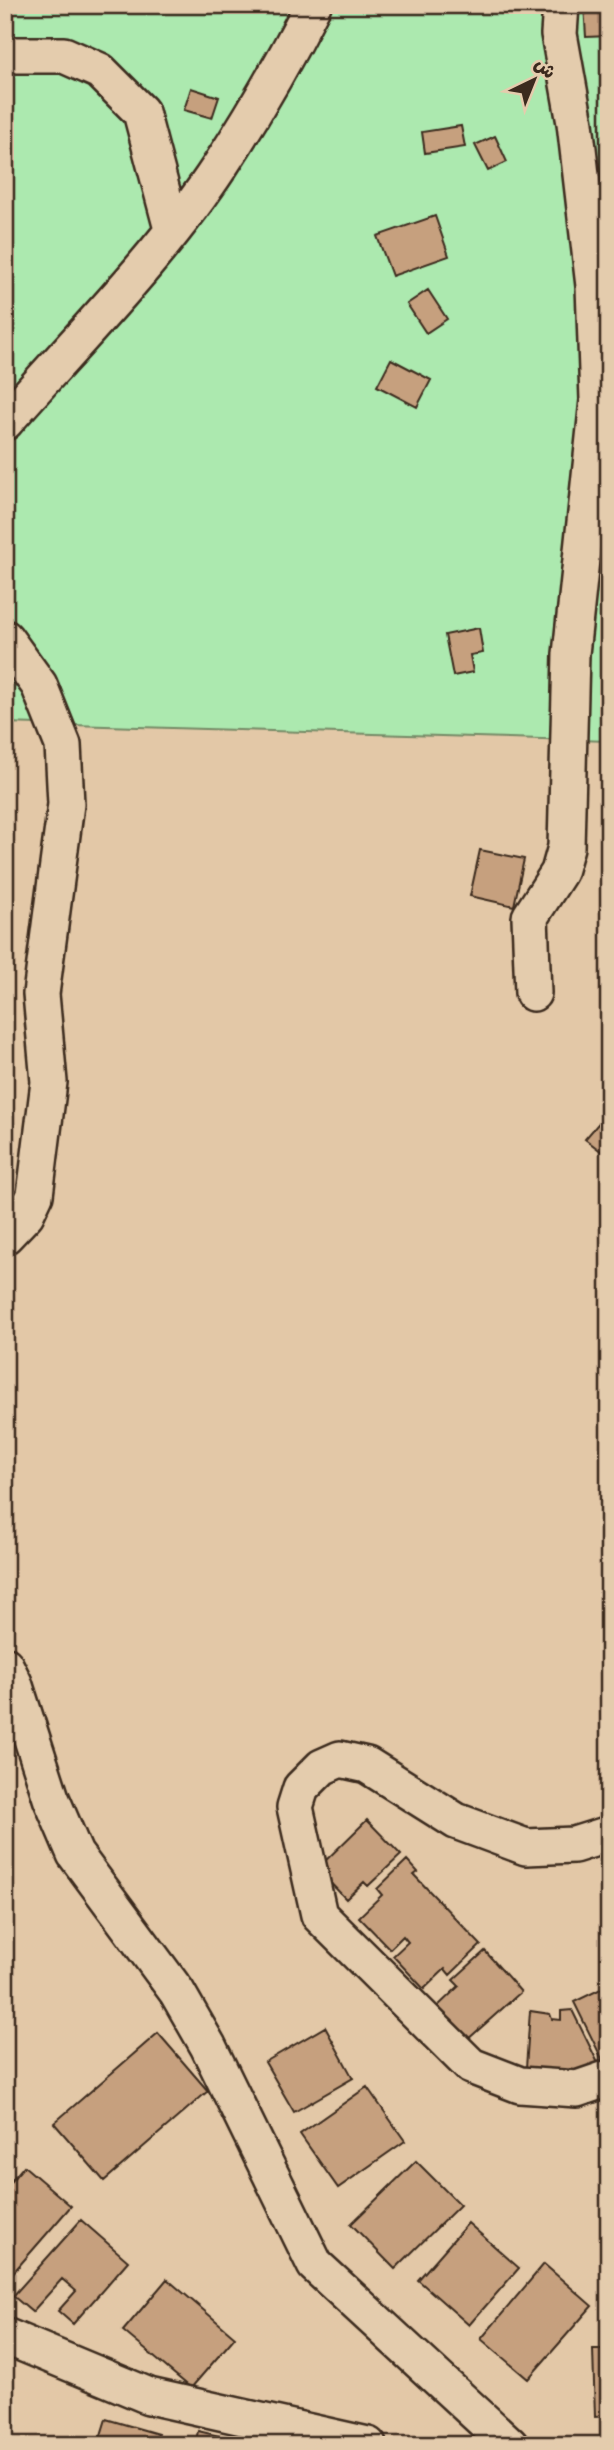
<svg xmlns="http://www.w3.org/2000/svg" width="614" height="2450" viewBox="0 0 614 2450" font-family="Pangolin,'Playpen Sans Arabic',sans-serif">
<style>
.green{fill:#ace9af;stroke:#748a66;stroke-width:2}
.building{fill:#c6a07e;stroke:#3b2a1e;stroke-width:2}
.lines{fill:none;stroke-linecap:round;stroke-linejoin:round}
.street-casing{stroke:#3b2a1e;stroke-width:40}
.street{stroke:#e4ccad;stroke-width:35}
</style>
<rect width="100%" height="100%" fill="#e3c8a7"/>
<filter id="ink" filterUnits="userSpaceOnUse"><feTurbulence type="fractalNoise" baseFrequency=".0143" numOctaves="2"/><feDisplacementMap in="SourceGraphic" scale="14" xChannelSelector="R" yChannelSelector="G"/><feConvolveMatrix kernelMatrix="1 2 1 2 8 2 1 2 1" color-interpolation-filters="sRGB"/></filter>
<g filter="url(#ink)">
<path class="green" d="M5 5H609V741L5 723Z"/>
<path class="building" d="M5 5H15L6 29 5 28Z
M584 5H609V36L586 37Z
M191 88 219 97 212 118 184 110Z
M461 126 465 147 425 153 422 132Z
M495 136 507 162 488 171 475 145Z
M435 216 449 256 392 276 377 236Z
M428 290 447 319 426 333 407 304Z
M391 359 431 380 417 407 377 386Z
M479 628 483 653 470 655 473 672 453 676 445 635Z
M480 850 524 859 514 906 470 896Z
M609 1111V1144L602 1152 585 1139Z
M367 1820 401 1855 368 1886 364 1882 346 1899 317 1869Z
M407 1860 418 1872 414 1875 481 1945 450 1975 445 1969 424 1989 393 1956 408 1942 403 1936 390 1949 359 1917 382 1895 377 1889Z
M485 1951 521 1992 467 2040 437 2007 459 1986 453 1980Z
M609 1985V2063L605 2065 574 2002Z
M572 2010 599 2065 571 2076 526 2068 530 2011 550 2014 552 2019 561 2020V2011Z
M325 2027 353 2078 294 2112 265 2062Z
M158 2033 208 2091 104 2181 54 2123Z
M367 2087 405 2141 338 2188 300 2134Z
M416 2161 460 2205 395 2269 351 2224Z
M24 2166 71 2206 5 2282V2188Z
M81 2220 128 2261 73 2324 58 2311 76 2291 62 2279 32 2312 13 2296Z
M468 2223 519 2268 469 2325 418 2280Z
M544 2264 592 2306 528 2379 481 2339Z
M167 2279 235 2337 191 2388 123 2331Z
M593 2349H609V2416L595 2417Z
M106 2419 158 2434 155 2445H98Z
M198 2431 257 2445H195Z"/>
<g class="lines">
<g class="street-casing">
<path id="street" d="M5 55H64L100 71 141 112 172 229
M5 422C76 341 161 256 220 166 254 114 285 60 313 5
M5 638 39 685 63 745 66 804 41 994 49 1082 35 1195 26 1214 5 1236
M533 993 530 917 559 872 566 847 571 654 598 400 594 286 575 123 559 34 561 5
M5 1665 14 1683 51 1798 75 1854 177 1992 208 2046 315 2265 510 2445
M609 1834 574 1845 526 1847 456 1821 367 1765 340 1759 322 1767 301 1788 295 1807 319 1915 471 2066 520 2085 577 2089 609 2078
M5 2336 149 2396 368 2445"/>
</g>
<use href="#street" class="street"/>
</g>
</g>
<rect width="614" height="2450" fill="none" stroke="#e4ccad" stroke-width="28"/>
<rect x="14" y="14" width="586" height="2422" fill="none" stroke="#3b2a1e" stroke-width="2.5" filter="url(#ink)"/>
<g transform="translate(534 80) rotate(43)" stroke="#e4ccad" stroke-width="5" paint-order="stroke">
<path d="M0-5L12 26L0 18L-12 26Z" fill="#3b2a1e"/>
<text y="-10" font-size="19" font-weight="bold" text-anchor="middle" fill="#3b2a1e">ش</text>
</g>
</svg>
